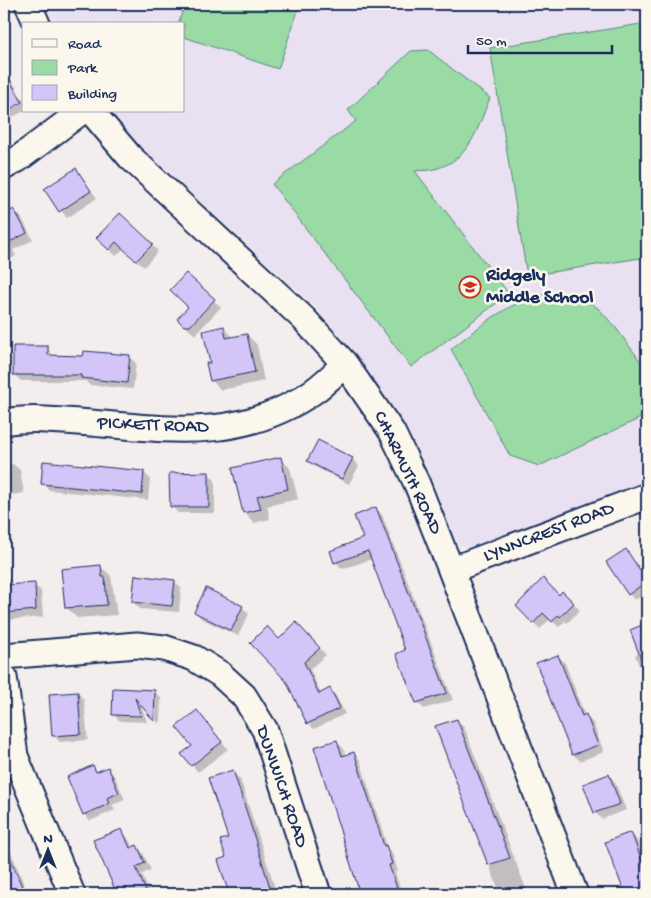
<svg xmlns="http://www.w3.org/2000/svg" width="651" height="898" viewBox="0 0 651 898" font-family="'Gochi Hand',sans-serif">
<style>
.built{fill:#e9e1f1}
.green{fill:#9adaa4;stroke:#5a8481}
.shadow{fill:#0003}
.building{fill:#d3c5f7;stroke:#1b2f5e}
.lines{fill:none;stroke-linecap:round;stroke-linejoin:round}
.minor-casing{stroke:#1b2f5e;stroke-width:29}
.minor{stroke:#fbf7ec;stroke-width:25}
.labels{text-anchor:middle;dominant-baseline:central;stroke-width:5;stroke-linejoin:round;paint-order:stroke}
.poi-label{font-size:19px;font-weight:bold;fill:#1b2f5e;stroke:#fbf7ec;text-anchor:start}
.street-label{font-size:19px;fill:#1b2f5e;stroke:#fbf7ec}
</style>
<rect width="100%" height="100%" fill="#f3edee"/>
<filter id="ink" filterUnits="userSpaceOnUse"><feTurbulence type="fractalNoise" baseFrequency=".02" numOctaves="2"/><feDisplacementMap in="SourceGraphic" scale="10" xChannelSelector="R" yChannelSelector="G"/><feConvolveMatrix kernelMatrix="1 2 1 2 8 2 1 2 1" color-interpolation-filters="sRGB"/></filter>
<g filter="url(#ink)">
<path class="built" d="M44 4H647V481L478 547 470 548 458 545 453 538 432 479 405 425 355 354 315 307 143 149 111 111H184V24H54Z"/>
<path class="green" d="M185 4H287L299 8 278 69 184 37V24H178Z
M647 23V257L527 276 490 48Z
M428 50 490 98C477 129 471 159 435 169 429 171 421 170 415 171L509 294 411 367 272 184 356 121 348 110 411 51Z
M551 293 585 299 599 309 616 328 647 370V415L539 466 510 456 451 349C483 324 510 300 551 293Z"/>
<path class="shadow" d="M4 67 24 102V111L9 119 4 114Z
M76 170 97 198 67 218 46 190Z
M14 211 21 217 33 240 13 250 16 256 4 263V216Z
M120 215 158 251 144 267 124 248 116 256 98 238Z
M4 268 10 284 4 286Z
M186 275 221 307 195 335 185 326 190 307Z
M223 327 234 338 247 335 257 345 264 381 221 390 211 380V363Z
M47 348 54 357H129L136 363 133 389 89 385 86 381H21L14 374Z
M280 458 290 468 298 499 267 506 270 519 254 523 244 512Z
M352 459 359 466 349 484 315 467 309 461Z
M13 464 20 470 24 493 4 496V466Z
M144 472 150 479 148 500 49 490 43 483Z
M208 473 215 480V513H178L171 506Z
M376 508 382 515 453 700 424 709 417 702 407 651 372 559 342 569 336 562 331 552 364 539Z
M626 550 647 580V593L635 600 629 594Z
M100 566 111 576 117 615 77 618 67 608Z
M4 575 11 582V586L34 585 41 591 43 617 4 620Z
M174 581 181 588 179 612 140 609 133 602Z
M206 590 242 607 249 614 238 636 202 619 195 612Z
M562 593 580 610 567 623 565 621 559 627 550 619 540 629 517 606 559 596Z
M296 624 326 655 310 669 321 694 330 690 336 696 345 714 314 729 308 723 279 640Z
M647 625V686L635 655 640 653 632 631Z
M558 656 565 663 585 716 593 723 604 752 580 761 573 754Z
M114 689 154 691 161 698 160 725 140 702 147 722 120 721 114 715Z
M78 693 84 700 88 740 60 742 54 736Z
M203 719 228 749 198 772 192 765 193 746Z
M457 720 464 727 528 894H482L498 888 436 727Z
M336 741 343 748 346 756 354 753 360 760 388 849 392 853 398 871 395 872 402 894H362L316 747Z
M93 767 98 772 108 769 114 775 125 800 112 805 115 810 90 821 84 814Z
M232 772 240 779 277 894H236L228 858Z
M609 775 615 782 626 810 602 819 595 813 584 784Z
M122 831 128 838 133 848 137 846 143 853 151 870 142 874 150 894H117L95 840Z
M631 833 637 840 647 865V894H626L606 843Z
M4 835 28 894H4Z"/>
<path class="building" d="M4 70 22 102 4 113Z
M76 168 91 191 59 212 44 189Z
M14 209 27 233 4 245V215Z
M120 213 153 244 136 261 116 242 109 250 96 238Z
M186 273 215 299 190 326H184L177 319 188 307 170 290Z
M224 326 226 338 247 334 255 372 210 381 206 363H210L203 331Z
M13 346H48V355L83 356 84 351 130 355 127 383 81 378V375H13Z
M318 440 353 458 342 479 307 461Z
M281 457 288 489 257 496 261 509 243 513 232 468Z
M43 461 144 471 142 494 41 484Z
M209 472V507H170L169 473Z
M376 507 447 693 416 703 396 654 405 650 368 551 334 563 330 551 363 538 354 516Z
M626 549 647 581 628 595 606 562Z
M101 565 102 577H105L107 605 65 608 61 569Z
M135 575 175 580 172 606 132 602Z
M543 578 559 595 562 591 574 603 560 617 558 615 552 622 543 613 533 624 516 606Z
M35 583 36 610 4 613V585Z
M206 588 243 606 231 631 194 612Z
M296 622 320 648 304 662 319 694 330 688 340 708 307 724 286 681 250 643 267 626 279 639Z
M647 623V671L646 672 630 630Z
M558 655 582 716 586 714 598 745 572 755 536 663Z
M113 688 155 690 154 721 135 698 141 716 112 715Z
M78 692 81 734 52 736 49 694Z
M197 710 222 742 191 766 181 754 192 746 176 727Z
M457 719 510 858 488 865 435 726Z
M337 740 342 756 354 752 384 846 386 845 392 864 389 865 399 894H360L314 747Z
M93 765 96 772 108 767 119 793 107 798 109 804 83 815 67 777Z
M233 770 246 810 272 894H229L218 860 226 857 220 840 228 838 208 778Z
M609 774 620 804 594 813 583 784Z
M122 829 130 848 137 845 145 863 136 867 147 894H117L93 840Z
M631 832 647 874V894H625L605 842Z
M4 843 25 894H4Z"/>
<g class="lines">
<g class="minor-casing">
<path id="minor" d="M28 4 37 24
M91 111 130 157 304 319 345 364 392 432 417 484 451 570 575 894
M4 167 18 159 82 111
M4 422C32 417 62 421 91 423 171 430 243 441 314 391 325 383 335 373 345 364
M451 570 647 496
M4 656 137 645 164 648 194 658 220 674 244 696 265 730 318 894
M4 677 15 756 72 894"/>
</g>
<use href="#minor" class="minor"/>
</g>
</g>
<defs>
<g id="school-ring" transform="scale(1.125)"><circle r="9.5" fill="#fbf7ec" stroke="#c8321e" stroke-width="1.5"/><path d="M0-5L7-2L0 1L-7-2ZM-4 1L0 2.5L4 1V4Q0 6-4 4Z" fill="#c8321e"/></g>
</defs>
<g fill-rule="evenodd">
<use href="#school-ring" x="470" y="287"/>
</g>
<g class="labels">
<g class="poi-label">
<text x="486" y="276">Ridgely<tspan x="486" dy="22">Middle School</tspan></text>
</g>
<g class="street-label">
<text transform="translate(153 426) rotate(2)">PICKETT ROAD</text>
<text transform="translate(407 473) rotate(64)">CHARMUTH ROAD</text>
<text transform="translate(549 533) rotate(-21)">LYNNCREST ROAD</text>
<text transform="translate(281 787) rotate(71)">DUNWICH ROAD</text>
</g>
</g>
<rect width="651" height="898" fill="none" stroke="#fbf7ec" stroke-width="20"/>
<rect x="10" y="10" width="631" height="878" fill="none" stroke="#1b2f5e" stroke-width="2" filter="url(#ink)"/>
<rect x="22" y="22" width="162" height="90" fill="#fbf7ec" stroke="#a1a7b3"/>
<rect x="32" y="39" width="25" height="8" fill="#fbf7ec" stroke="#a1a7b3"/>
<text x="68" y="48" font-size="15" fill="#1b2f5e">Road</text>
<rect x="32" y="60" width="25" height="15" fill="#9adaa4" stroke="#a1a7b3"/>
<text x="68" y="72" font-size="15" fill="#1b2f5e">Park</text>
<rect x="32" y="85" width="25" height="15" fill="#d3c5f7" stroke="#a1a7b3"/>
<text x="68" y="98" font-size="15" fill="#1b2f5e">Building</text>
<g transform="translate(48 850)" stroke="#fbf7ec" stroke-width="4" paint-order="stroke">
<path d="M0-4L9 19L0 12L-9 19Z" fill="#1b2f5e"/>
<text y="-8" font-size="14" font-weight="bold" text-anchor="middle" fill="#1b2f5e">N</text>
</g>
<path d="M468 45v8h144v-8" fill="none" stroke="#1b2f5e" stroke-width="2.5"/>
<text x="476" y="45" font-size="15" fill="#1b2f5e" stroke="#fbf7ec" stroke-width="4" paint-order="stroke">50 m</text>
</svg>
